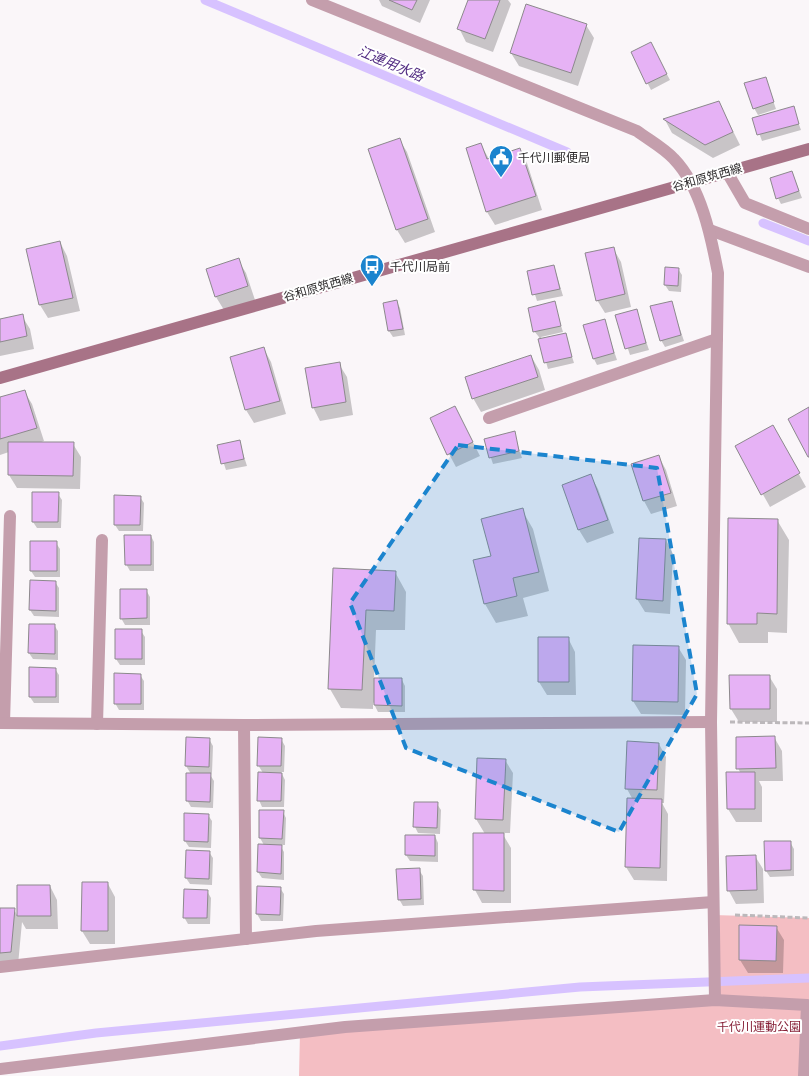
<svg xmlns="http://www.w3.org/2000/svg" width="809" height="1076" viewBox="0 0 809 1076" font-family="Manrope,'Noto Sans JP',sans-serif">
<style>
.green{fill:#f4bec3}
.shadow{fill:#0003}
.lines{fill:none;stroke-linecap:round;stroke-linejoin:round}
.stream{stroke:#d7c2ff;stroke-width:9}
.building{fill:#e6b2f5;stroke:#8c898c}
.path{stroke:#bcb8bb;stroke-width:3;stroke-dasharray:5 2.5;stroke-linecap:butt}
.service{stroke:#c49eac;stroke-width:12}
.minor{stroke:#c49eac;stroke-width:12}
.tertiary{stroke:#c49eac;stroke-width:12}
.secondary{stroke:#a87387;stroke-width:12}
.marked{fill:#1b84ce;fill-opacity:0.2;stroke:#1b84ce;stroke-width:4;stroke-dasharray:10 6;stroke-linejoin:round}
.labels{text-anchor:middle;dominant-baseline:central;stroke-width:4;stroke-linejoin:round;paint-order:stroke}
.poi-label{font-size:12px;fill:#2d2b2c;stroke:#fff;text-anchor:start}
.street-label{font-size:12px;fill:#2d2b2c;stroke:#fff}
.park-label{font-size:12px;fill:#862037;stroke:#fff}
.water-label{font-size:14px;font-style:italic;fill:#542f84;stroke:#fff}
</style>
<rect width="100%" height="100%" fill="#faf6f9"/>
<path class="green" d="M713 915 809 918V1076H299L300 1032 715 1000Z"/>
<path class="shadow" d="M379 0H430L420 23 382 6Z
M469 0H508L511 4 493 52 466 42 459 28Z
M586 25 594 38 578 86 519 66 511 53Z
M654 50 670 80 651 90 632 52Z
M765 78 776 109 758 115 754 108Z
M719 103 740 145 713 158 672 133 665 120Z
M793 108 801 130 762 141 754 119Z
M399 139 407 152 435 232 405 243 397 230Z
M481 145 489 159 520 149 527 163 542 210 495 225 487 212 467 149Z
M792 172 802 198 781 204 778 198Z
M60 242 67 256 80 311 48 318 40 305Z
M613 248 621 262 631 307 605 313 597 300Z
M238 260 246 273 255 300 224 310 216 297 208 270Z
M554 266 563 296 537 301 528 272Z
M678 269 682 275 681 292 669 291 665 285Z
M397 302 400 308 405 335 393 337 389 331 384 304Z
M671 302 684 341 665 347 661 340Z
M554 303 563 332 541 337 542 339 565 334 574 363 548 369 539 337 534 331Z
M636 311 649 350 630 355 617 316Z
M22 316 30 329 34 349 0 356V320Z
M604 321 617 360 597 365 594 359Z
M264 349 271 362 286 414 254 423 246 410 232 358Z
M531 356 539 370 545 390 481 412 473 398Z
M339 364 347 377 353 415 320 421 313 407Z
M24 391 32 404 44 441 39 443 73 444 81 457 80 489 17 488 9 475V452L0 455V398Z
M455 407 480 456 456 467 449 454Z
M772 426 806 487 770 507 736 446Z
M514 433 522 458 493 464 485 440Z
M239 441 247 466 226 470 218 446Z
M659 457 666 470 677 506 651 514 644 501Z
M591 476 598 489 614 533 587 543 579 530 563 486Z
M58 494 62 500 61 528H37L33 522Z
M140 497 144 503 143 531H119L115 525Z
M522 510 533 529 549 591 523 598 528 616 496 623 485 604 492 557Z
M777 520 789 540 787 633 768 632V643H739L728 623Z
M151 536 154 542V571H130L126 564Z
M666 540 673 554 670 614 645 612 637 599Z
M56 543 60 549V577H35L31 571Z
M334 569 395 572 406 592 405 630H376L374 679 402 680 405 686V712H378L373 702V709L341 708 330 689Z
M55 582 59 588V617L34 616 30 610Z
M146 590 150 597V625H125L121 618Z
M30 625H54L58 631V660L33 659 29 653Z
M141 631 145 637V665H120L116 659Z
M568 638 575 652 576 695H547L539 682Z
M678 647 686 660 685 715 641 714 633 701Z
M55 669 59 675V703H34L30 697Z
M140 675 144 681V710H119L115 703Z
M769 676 777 689V722H739L731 709Z
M774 737 782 751 783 781H759L762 787V822H736L728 809 741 774 738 768Z
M209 739 213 746 212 773H209L214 781 213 808 191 807 187 800 191 774 186 766Z
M281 739 285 746 284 772H281L285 780 284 807H262L259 800 263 773 258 765Z
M659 744 666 757 664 803H662L668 814 667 881 634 880 626 867 633 800 627 789Z
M505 760 513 773 510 833H502L511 848V903H482L475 890 485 834 476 819Z
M437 804 441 810 440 834 418 833 415 827Z
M283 812 286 818 285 845H280L284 852V880L262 878 258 872 259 845H264L260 838Z
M186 814 208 815 212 821 211 848 189 847 185 841Z
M435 836 438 843V862L410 861 406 855Z
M790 842 794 849V876L770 877 766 871Z
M209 852 213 858 212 885 190 884 186 878Z
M755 856 763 869 764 903 736 904 729 891Z
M419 870 423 876 424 905 403 906 399 899Z
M108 884 115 897V944H90L82 931Z
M18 886H50L57 900 58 929H26L22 922 18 965 0 967V909H14L18 917Z
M258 887 280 888 284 894 283 921H261L257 914Z
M207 891 211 898 210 924H188L184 917Z
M776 927 784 940 783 973H748L740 960Z"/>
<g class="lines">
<path class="stream" d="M205 0 567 152
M763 223 809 241
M0 1046 96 1033 580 987 809 978"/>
</g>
<path class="building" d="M389 0H417L412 10Z
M468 0H500L485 39 457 29Z
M526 4 587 24 571 73 510 53Z
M651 42 667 74 646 84 631 52Z
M766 77 774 102 753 109 744 83Z
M719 101 733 132 705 145 663 119Z
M794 106 799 124 757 135 752 118Z
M400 138 428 219 396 230 368 149Z
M481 143 487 159 520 148 536 196 486 212 466 148Z
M792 171 799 191 776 199 770 178Z
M60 241 73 298 39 305 26 249Z
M614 247 625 294 596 301 585 253Z
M239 258 248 286 215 297 206 269Z
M554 265 560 289 532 295 527 271Z
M665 267 679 268 678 286 664 285Z
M397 300 403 329 388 331 383 303Z
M555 301 561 326 533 332 528 308Z
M672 301 681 335 660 341 650 306Z
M637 309 646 343 625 349 615 315Z
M23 314 27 336 0 342V319Z
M605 319 614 353 593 359 583 325Z
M566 333 572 357 544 363 538 339Z
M264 347 280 401 245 410 230 357Z
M531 355 538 377 472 399 465 377Z
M340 362 346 402 312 408 305 368Z
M25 390 37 428 0 439V397Z
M455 406 473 442 447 455 430 418Z
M809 407V457H808L788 419Z
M773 425 800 473 761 495 735 446Z
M515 431 519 451 489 458 484 439Z
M240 440 244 459 221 464 217 445Z
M8 442H74L73 476 8 475Z
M659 455 671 493 643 501 631 464Z
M591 474 608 520 578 530 562 485Z
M32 492H59L58 522H32Z
M114 495 141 496 140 525H114Z
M523 508 539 572 513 578 517 596 484 604 473 560 491 556 481 519Z
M728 518 778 519 777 614 757 613V624H727Z
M124 535H151V565H125Z
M639 538 666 539 663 601 636 599Z
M30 541H57V571H30Z
M333 568 396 571 394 611 366 610 362 690 328 689Z
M30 580 56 581V611L29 610Z
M120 589H147V618L120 619Z
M29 624H55V654L28 653Z
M115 629H142V659H115Z
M538 637H569V682H538Z
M633 645 679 646 678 702 632 701Z
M29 667 56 668V697H29Z
M114 673 141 674V704H114Z
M729 675H770V709H730Z
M374 678H402V706L374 705Z
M775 736 776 768 736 769V737Z
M186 737 210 738 209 767 185 766Z
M258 737 282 738 281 766H257Z
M627 741 659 743 657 790 625 789Z
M477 758 506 759 503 820 475 819Z
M258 772 282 773 281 801H257Z
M726 772H755V809H727Z
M186 773H211L210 802 186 801Z
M627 798 662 799 660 868 625 867Z
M414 802H438L437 828 413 827Z
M259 810H284L282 839 259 838Z
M184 813 209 814 208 842 184 841Z
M473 833H504V891L473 890Z
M405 835H435V856L405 855Z
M764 841H791V870L765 871Z
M258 844 282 845 281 874 257 872Z
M186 850 210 851 209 879 185 878Z
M756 855 757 890 727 891 726 856Z
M420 868 421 899 398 900 396 869Z
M82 882H108V931H81Z
M17 885H50L51 916H17Z
M257 886 281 887 280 915 256 914Z
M184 889 208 890 207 918H183Z
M0 908H15L11 952 0 953Z
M739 925 777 926 776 961 739 960Z"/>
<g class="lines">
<path class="path" d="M730 722 809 723
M735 915 809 918"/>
<path class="service" d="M727 172 745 203 809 229
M489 418 717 339
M4 723 10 516
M97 724 102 540
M244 725 246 939"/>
<path class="minor" d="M710 230 809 267
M0 723 244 725 711 722
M0 967 316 931 713 902
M0 1069 345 1027 715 1000 807 1005 804 1076"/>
<path class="tertiary" d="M312 0 637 131C649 140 664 148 674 159 701 187 711 236 718 273L711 722 715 1000"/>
<path class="secondary" d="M0 378 809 149"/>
</g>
<path class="marked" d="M458 445 657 468 697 694 619 832 406 748 350 603Z"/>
<defs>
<g id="civic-pin" transform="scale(1.25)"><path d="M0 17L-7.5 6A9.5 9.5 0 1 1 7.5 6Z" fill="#1b84ce" stroke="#fff"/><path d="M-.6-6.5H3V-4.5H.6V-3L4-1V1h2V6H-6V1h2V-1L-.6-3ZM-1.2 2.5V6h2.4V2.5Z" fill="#fff"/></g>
<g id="bus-pin" transform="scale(1.25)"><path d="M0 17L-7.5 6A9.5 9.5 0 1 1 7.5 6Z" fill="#1b84ce" stroke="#fff"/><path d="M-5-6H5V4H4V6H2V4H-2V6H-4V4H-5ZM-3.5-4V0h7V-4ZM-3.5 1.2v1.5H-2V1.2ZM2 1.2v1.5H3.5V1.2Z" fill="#fff"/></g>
</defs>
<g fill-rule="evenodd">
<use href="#civic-pin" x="501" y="157"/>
<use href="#bus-pin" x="372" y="266"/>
</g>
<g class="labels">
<g class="poi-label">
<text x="518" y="157">千代川郵便局</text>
<text x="390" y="266">千代川局前</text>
</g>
<g class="street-label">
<text transform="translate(707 177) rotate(-16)">谷和原筑西線</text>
<text transform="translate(318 287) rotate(-16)">谷和原筑西線</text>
</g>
<g class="park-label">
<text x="759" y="1026">千代川運動公園</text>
</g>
<g class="water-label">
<text transform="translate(391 63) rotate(23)">江連用水路</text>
</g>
</g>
</svg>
